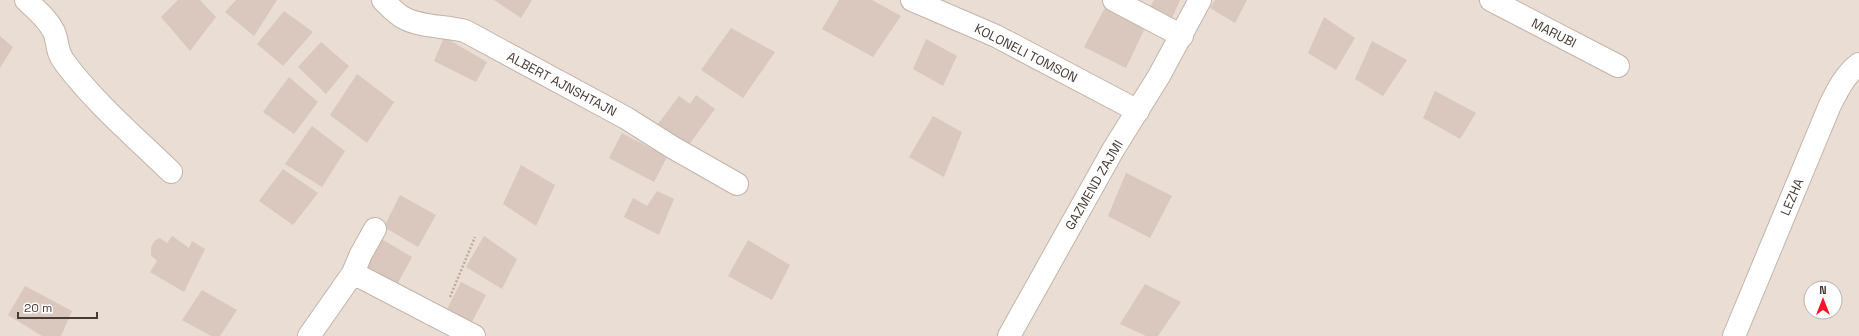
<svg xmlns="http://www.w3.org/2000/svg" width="1859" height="336" viewBox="0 0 1859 336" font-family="'Space Grotesk',sans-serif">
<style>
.residential{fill:#e9ddd4;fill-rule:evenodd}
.building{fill:#dac7be}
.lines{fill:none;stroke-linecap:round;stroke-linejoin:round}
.minor-casing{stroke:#c3b4ab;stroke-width:24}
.tertiary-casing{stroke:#c3b4ab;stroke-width:24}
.path{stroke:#c3a998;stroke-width:2.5;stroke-dasharray:2 2;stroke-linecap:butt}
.minor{stroke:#fff;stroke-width:22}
.tertiary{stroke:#fff;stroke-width:22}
.labels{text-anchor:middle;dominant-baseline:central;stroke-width:3.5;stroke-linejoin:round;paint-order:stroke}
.street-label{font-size:13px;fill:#483b35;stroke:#fff}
</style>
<rect width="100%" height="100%" fill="#f4ece6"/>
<path class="residential" d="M0 0H1859V336H0ZM1811 288H1835V312H1811Z"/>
<path class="building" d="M178 0H200L216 17 190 51 161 17Z
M236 0H277L254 36 225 12Z
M494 0H532L521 18Z
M839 0H872L901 16 873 57 822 29Z
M1154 0H1180L1170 23 1148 10Z
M1215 0H1247L1235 23 1210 8Z
M1107 4 1145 28 1126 68 1084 47Z
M284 11 313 32 283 66 257 44Z
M1324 17 1355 38 1336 70 1308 53Z
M731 28 775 52 743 98 701 70Z
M0 36 13 47 0 68Z
M444 37 487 62 476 82 434 61Z
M926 39 957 56 943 86 913 69Z
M1372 41 1407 60 1383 96 1355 79Z
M321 42 349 66 326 94 298 67Z
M357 74 394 102 367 143 330 115Z
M289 77 318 102 294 134 263 112Z
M1435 91 1476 113 1460 139 1423 118Z
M696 95 715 109 688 146 658 124 679 96 690 104Z
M933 116 962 132 944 177 909 157Z
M312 126 345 151 322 187 285 164Z
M622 133 667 157 654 182 609 158Z
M521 165 555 185 536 226 503 204Z
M283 169 318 193 293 225 259 201Z
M1126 173 1172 196 1150 238 1108 216Z
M657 191 674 199 659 235 624 217 633 198 647 206Z
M400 195 436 215 418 247 384 227Z
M172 236 189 248 192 241 205 249 184 292 150 272 157 261 151 255V248L154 241 160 238 167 243Z
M484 236 517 259 502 289 466 267Z
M378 237 412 257 394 290 359 272Z
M748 240 790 265 772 300 728 276Z
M461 282 486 295 471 324 446 311Z
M1145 284 1181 302 1158 336H1146L1120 324Z
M25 286 72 311 61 336H42L8 315Z
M202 290 237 310 220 336H211L182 320Z"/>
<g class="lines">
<g class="minor-casing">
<path id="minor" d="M26 0C36 10 48 19 54 32 59 43 55 50 65 63 95 103 135 137 171 172
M383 0C389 6 396 14 404 18 420 27 446 26 465 31L626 118 672 147 737 184
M912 0 996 36 1138 111
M1114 0 1182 36
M1491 0 1618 66
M353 273 474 336
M309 336 353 273 361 254 375 229
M1734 336 1830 105C1838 89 1845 75 1859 64"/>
</g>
<g class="tertiary-casing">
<path id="tertiary" d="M1009 336 1113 150 1159 76 1200 0"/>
</g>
<path class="path" d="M450 297 475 237"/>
<use href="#minor" class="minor"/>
<use href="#tertiary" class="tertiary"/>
</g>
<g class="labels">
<g class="street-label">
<text transform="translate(1554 33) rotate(27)">MARUBI</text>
<text transform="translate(1026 53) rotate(27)">KOLONELI TOMSON</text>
<text transform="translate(562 84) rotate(28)">ALBERT AJNSHTAJN</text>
<text transform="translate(1094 185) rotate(-60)">GAZMEND ZAJMI</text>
<text transform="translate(1792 197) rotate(-67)">LEZHA</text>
</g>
</g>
<g transform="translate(1823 300)"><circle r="19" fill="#ffffff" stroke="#b6b1ae"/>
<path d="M0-3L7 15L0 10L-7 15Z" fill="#ff122c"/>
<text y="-6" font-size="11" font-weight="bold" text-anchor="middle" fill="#483b35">N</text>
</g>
<path d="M18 312v6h79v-6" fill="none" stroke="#483b35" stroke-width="2"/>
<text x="24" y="312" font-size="12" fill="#483b35" stroke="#ffffff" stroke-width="3" paint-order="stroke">20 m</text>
</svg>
